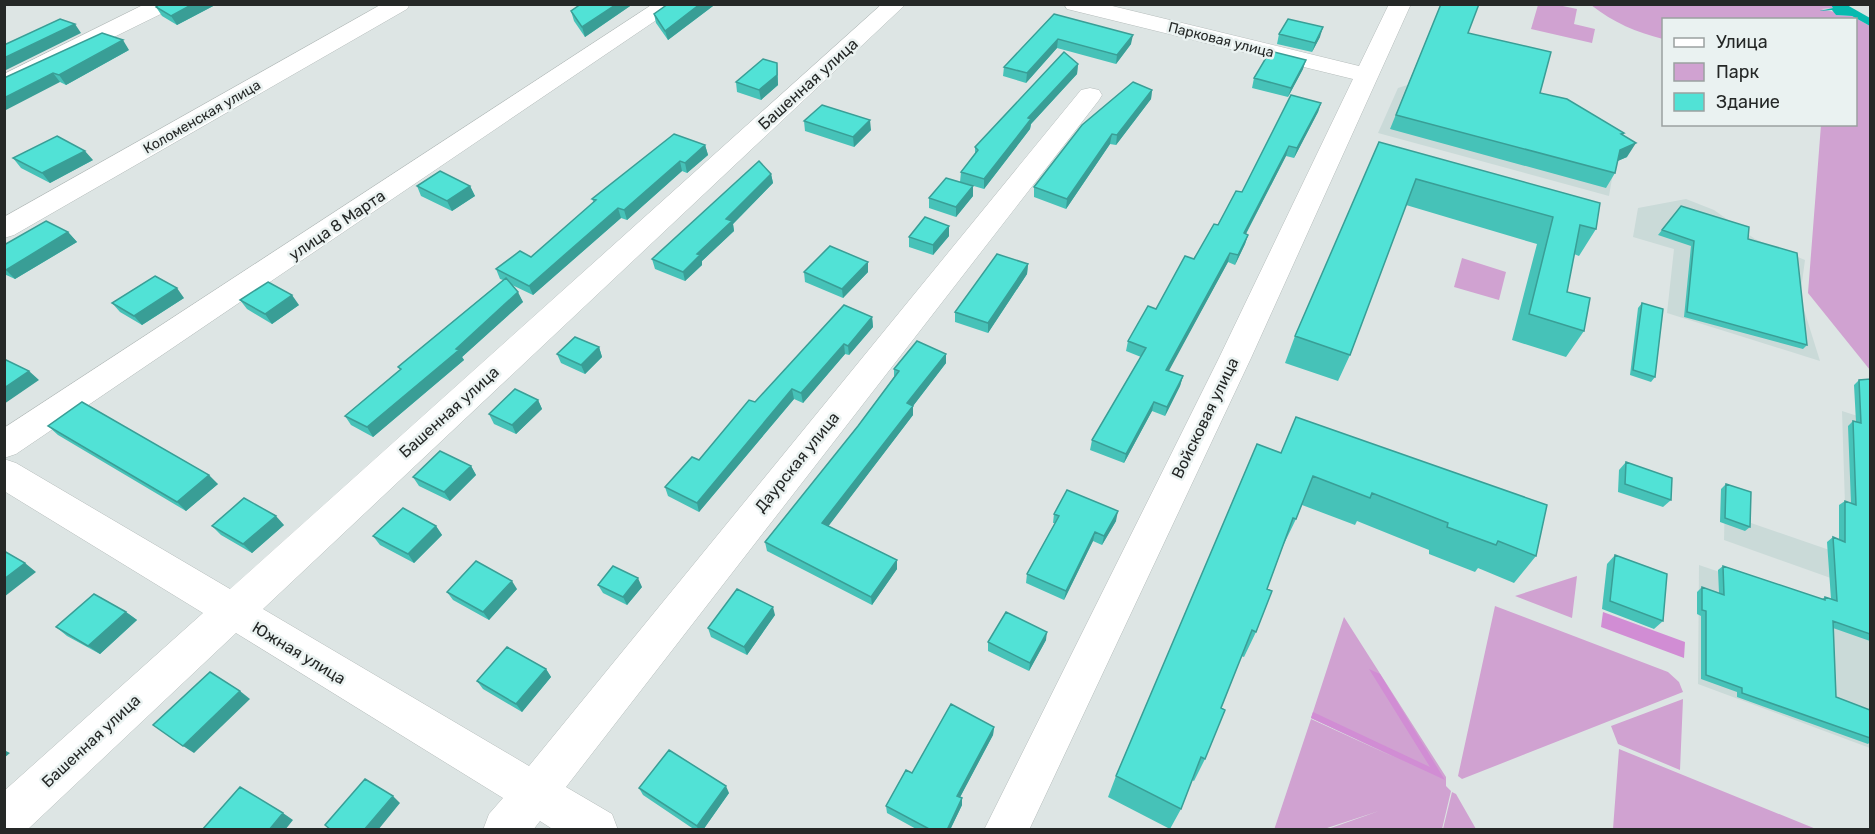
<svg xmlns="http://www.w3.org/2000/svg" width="1875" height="834" viewBox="0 0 1875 834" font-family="Rubik,sans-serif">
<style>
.built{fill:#cadad8}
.green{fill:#d0a2d1}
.forest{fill:#d18dd4}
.water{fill:#07baaf}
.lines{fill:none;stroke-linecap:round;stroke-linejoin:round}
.minor-casing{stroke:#b5bcbb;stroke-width:1}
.minor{fill:#fff;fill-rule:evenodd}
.wall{fill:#46c2b8}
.shaded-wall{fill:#399e96}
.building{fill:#51e2d6;stroke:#399e96;stroke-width:1.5}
.labels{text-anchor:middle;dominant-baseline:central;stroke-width:5;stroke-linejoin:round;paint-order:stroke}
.far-street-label{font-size:14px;fill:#252827;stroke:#eaf2f1}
.street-label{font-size:16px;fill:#252827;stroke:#eaf2f1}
</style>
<rect width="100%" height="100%" fill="#dde5e4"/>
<path class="built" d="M1420 81 1614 167 1609 196 1378 133 1398 88Z
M1686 199 1714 210 1755 239 1805 260 1800 297 1820 361 1667 313 1674 249 1633 237 1638 208Z
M1842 411 1870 420 1846 536Z
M1725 501 1751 510V523L1870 564V592L1724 540Z
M1699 565 1870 623V748L1698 684Z"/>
<path class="green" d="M1538 5H1558L1577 9 1574 24 1595 29 1592 43 1531 29Z
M1591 5H1831L1834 8 1821 9 1835 12 1836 15 1852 16 1870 26V370L1808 293 1821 125 1856 124V20H1664L1663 39C1636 32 1614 23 1591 5Z
M1462 258 1506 272 1499 300 1454 287Z
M1577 576 1572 618 1515 596Z
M1495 606 1668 672 1679 682 1683 692 1462 779 1458 776Z
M1344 617 1446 777V786L1451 791 1442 829H1328L1379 811 1324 829 1274 830 1311 719 1394 757 1311 718Z
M1683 699 1680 770 1618 744 1611 726Z
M1619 749 1816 829H1613Z
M1452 792 1456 794 1476 829H1443Z"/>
<path class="forest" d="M1603 612 1685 642 1684 658 1601 627Z
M1369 669 1380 674 1445 780 1311 718 1313 712 1430 767Z"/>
<path class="water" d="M1831 5H1847L1870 18V26L1852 16 1836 15 1832 10 1819 11 1833 8Z"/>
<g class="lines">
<g class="minor-casing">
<path id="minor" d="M145 4H174L171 9 4 91V74Z
M382 4H410L407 9 14 235 4 238V217Z
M653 4H680L16 454 4 458V428Z
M882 4H906L263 609 529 766 1081 90 1090 88 1099 90 1102 95 1099 100 566 787 612 814 618 830H554L540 821 533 830H483L489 814 503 798 236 633 27 830H4V791L203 613 4 491V459L16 463 230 589Z
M1064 4H1104L1359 66 1389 4H1411L1251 358 1029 830H984L1219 358 1353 79 1067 9Z"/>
</g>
<use href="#minor" class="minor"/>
</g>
<path class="wall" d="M160 4H217L177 25 162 16 156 7Z
M581 4H633L585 37 574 21 571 11Z
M668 4H713V6L668 40 656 23 654 14Z
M1441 4 1468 33 1540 93 1624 133 1623 135 1627 157 1617 161 1615 173 1606 188 1390 129Z
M1054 14 1131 44 1116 64 1057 48 1026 83 1003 76 1004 67Z
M1279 34 1320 37 1312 52 1277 44Z
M129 50 66 85 60 82 4 78Z
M777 63 778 85 761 100 737 92 736 82Z
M1078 64 1077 74 1031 124 1030 129 984 189 960 182 961 172 975 154V147Z
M1303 69 1288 97 1252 88 1254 78Z
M1152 90 1151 99 1116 145 1110 144 1066 209 1034 197V187Z
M1321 103 1318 112 1294 158 1286 156 1246 234 1248 235 1245 244 1235 265 1228 262 1168 371 1183 376 1180 386 1165 416 1152 411 1124 463 1090 450 1092 440 1141 357 1126 351 1128 341 1156 309 1242 192Z
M804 121 871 130 854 147 805 131Z
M1379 142 1596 229 1579 256 1574 254 1567 292 1584 331 1566 357 1512 340 1537 244 1406 205 1350 355 1338 381 1285 363 1295 336Z
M705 145 708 155 687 173 682 171 627 220 621 218 533 295 512 285 523 302 462 357 464 360 373 437 351 425 345 416 400 370 398 367 503 280 500 279 496 269 531 257 594 203 592 199Z
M13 158 93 160 50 183 21 168Z
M771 174 773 183 733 224 734 231 702 261V265L685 281 655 269 652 259Z
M417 186H470L475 196 452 211 421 196Z
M973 186V196L956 217 929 208V198Z
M1681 206 1748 239 1807 345 1803 349 1684 317 1691 246 1658 235Z
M68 232 77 242 15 279 4 274V245Z
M949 236 933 255 909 247V237Z
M1028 264 1027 274 988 333 955 322V312Z
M804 272H868L843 298 805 282Z
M184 298 142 325 120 312 112 303Z
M240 300 299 305 272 324 247 309Z
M1642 303 1655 377 1651 382 1630 375 1638 308Z
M872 317 873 327 849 355 845 354 803 403 794 399 699 512 668 496 665 487 699 460 755 402Z
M599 347 602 357 585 374 561 363 557 354Z
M946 354V363L913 406V415L828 526 897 560V569L872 605 767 551 765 542 858 426 894 377V369Z
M1870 379V641L1833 628 1836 697 1870 710V742L1868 744 1737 697V692L1701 679V616L1697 614V592L1702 587 1719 593 1718 570 1723 566 1822 599 1825 597 1831 599 1827 542 1833 537 1839 540V505L1845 501 1851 503 1848 426 1853 421 1856 422 1854 385 1859 380Z
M538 400 542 409 516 434 494 424 489 414Z
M48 426 218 484 186 511 58 435Z
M1257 444 1536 556 1514 583 1478 568 1475 572 1429 554V550L1357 521 1355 525 1302 505 1296 519 1283 546 1267 589 1256 632 1244 657 1241 656 1221 708 1205 759 1194 781 1192 780 1181 809 1170 829 1108 797 1116 776Z
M1626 462 1671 500 1663 507 1618 492 1619 470Z
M471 466 476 475 450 501 419 486 413 477Z
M1726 484 1750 527 1745 531 1720 522 1721 489Z
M1054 514 1116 521 1102 545 1093 541 1064 600 1026 583 1027 574 1055 523H1053Z
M284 525 252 553 221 535 212 526Z
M436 526 442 535 414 563 380 545 373 536Z
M1615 555 1663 621 1654 629 1602 609 1607 564Z
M598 585 642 587 627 605 603 593Z
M517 589 489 620 453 600 447 592Z
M126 612 137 620 100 654 67 636 56 627Z
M775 615 747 655 711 637 708 628Z
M1046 640 1029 671 988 651V642Z
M546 669 551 677 522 712 483 689 477 681Z
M994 727 993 735 960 797 962 798V805L950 830H918L887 813 886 806 912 773Z
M639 788 729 793 703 830H695L643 795Z"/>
<path class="shaded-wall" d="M193 4H217L177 25 171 16Z
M617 4H633L585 37 582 27Z
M700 4H713V6L668 40 665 31Z
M75 24 81 33 4 71V58Z
M1323 27 1320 37 1312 52 1315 43Z
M1133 35 1131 44 1116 64 1117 55Z
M1058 39 1057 48 1026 83 1027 73Z
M123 40 129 50 66 85 59 75Z
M1306 60 1303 69 1288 97 1291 88Z
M777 63 778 85 761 100 759 90Z
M1078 64 1077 74 1031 124 1030 129 984 189V179L1028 118Z
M53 73 60 82 4 111V98Z
M1152 90 1151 99 1116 145 1117 135Z
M1321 103 1318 112 1294 158 1297 148Z
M870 120 871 130 854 147 853 137Z
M1112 134 1110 144 1066 209 1067 199Z
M1636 143 1627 157 1611 164 1620 150Z
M705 145 708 155 687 173 685 163Z
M1289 146 1286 156 1241 243 1244 233Z
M85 151 93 160 50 183 42 173Z
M680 161 682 171 627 220 624 210Z
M771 174 773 183 733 224 734 231 702 261V265L685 281 683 272 697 254 726 219Z
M470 186 475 196 452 211 447 201Z
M973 186V196L956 217V207Z
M618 208 621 218 533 295 529 286Z
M949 226V236L933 255V245Z
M68 232 77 242 15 279 6 270Z
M1248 235 1245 244 1235 265 1238 255Z
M1230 253 1228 262 1164 380 1166 370Z
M868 262V272L843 298 842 289Z
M1028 264 1027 274 988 333V323Z
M177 288 184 298 142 325 134 316Z
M518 292 523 302 462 357 464 360 373 437 367 427Z
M292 295 299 305 272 324 265 314Z
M872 317 873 327 849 355 848 346Z
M844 344 845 354 803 403 801 393Z
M599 347 602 357 585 374 581 365Z
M946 354V363L913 406V415L824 532 822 523 907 403Z
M29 371 39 380 4 404V388Z
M1183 376 1180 386 1165 416 1167 407Z
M792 389 794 399 699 512 697 503Z
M538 400 542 409 516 434 512 425Z
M1154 402 1152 411 1124 463 1126 454Z
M471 466 476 475 450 501 444 492Z
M209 475 218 484 186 511 177 502Z
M1118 511 1116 521 1102 545 1104 536Z
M276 516 284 525 252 553 243 544Z
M436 526 442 535 414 563 408 554Z
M1095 532 1093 541 1064 600 1066 591Z
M897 560V569L872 605 871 597Z
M25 563 36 572 4 597V579Z
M638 578 642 587 627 605 623 597Z
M512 581 517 589 489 620 483 612Z
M773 607 775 615 747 655 744 647Z
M126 612 137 620 100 654 88 646Z
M1047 632 1046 640 1029 671 1030 663Z
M546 669 551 677 522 712 516 704Z
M240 691 250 699 194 753 183 746Z
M994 727 993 735 957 803V796Z
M4 750 10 753 4 758Z
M726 786 729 793 703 830H698L697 826Z
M393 796 400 803 378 830H364Z
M962 798V805L950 830H947Z
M283 813 293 820 285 830H269Z"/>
<path class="building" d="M160 4H193L171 16 156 7Z
M581 4H617L582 27 571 11Z
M668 4H700L665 31 654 14Z
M1441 4H1479L1468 33 1551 52 1540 93 1567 99 1624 133 1621 134 1636 143 1620 150 1615 173 1396 115Z
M1054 14 1133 35 1117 55 1058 39 1027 73 1004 67Z
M60 19 75 24 4 58V45Z
M1288 19 1323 27 1315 43 1279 34Z
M102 33 123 40 59 75 53 73 4 98V78Z
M1270 51 1306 60 1291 88 1254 78Z
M1064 52 1078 64 1028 118 1031 119 984 179 961 172 978 150 975 147Z
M763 59 777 63V75L759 90 736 82Z
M1133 82 1152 90 1117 135 1112 134 1067 199 1034 187 1082 125Z
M1291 95 1321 103 1297 148 1289 146 1244 233 1248 235 1238 255 1230 253 1166 370 1183 376 1167 407 1154 402 1126 454 1092 440 1146 348 1128 341 1148 306 1156 309 1185 256 1194 259 1214 224 1218 225 1236 191 1242 192Z
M822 105 870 120 853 137 804 121Z
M674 134 705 145 685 163 680 161 624 210 618 208 529 286 496 269 520 251 531 257 596 200 592 199Z
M57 136 85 151 42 173 13 158Z
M1379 142 1600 203 1596 229 1580 225 1567 292 1590 298 1584 331 1529 314 1553 217 1416 179 1350 355 1295 336Z
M759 161 771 174 726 219 732 221 697 254 700 255 683 272 652 259Z
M440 171 470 186 447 201 417 186Z
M946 178 973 186 956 207 929 198Z
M1681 206 1749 227 1748 239 1797 253 1807 345 1687 312 1694 241 1662 230Z
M925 217 949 226 933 245 909 237Z
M46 221 68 232 6 270 4 269V245Z
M830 246 868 262 842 289 804 272Z
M997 254 1028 264 988 323 955 312Z
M155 276 177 288 134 316 112 303Z
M506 278 518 292 456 349 459 350 367 427 345 416 401 369 398 367Z
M268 282 292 295 265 314 240 300Z
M1642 303 1663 309 1655 377 1633 370Z
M844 305 872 317 848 346 844 344 801 393 792 389 697 503 665 487 692 457 699 460 749 400 755 402Z
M575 337 599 347 581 365 557 354Z
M917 341 946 354 907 403 913 406 822 523 897 560 871 597 765 542 858 426 899 371 894 369Z
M4 359 29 371 4 388Z
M1870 379V634L1833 621 1836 697 1870 710V738L1742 693V688L1706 675V611L1702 610V587L1724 595 1723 566 1825 600V597L1837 601 1833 537 1845 542V501L1856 505 1853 421 1861 423 1859 380Z
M515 389 538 400 512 425 489 414Z
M82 402 209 475 177 502 48 426Z
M1296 417 1547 505 1536 556 1498 541 1496 545 1447 527 1448 523 1372 493 1370 498 1313 476 1296 519 1293 518 1267 589 1272 591 1256 632 1252 630 1221 708 1225 710 1205 759 1201 757 1181 809 1116 776 1257 444 1281 453Z
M440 451 471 466 444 492 413 477Z
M1626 462 1672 478 1671 500 1625 484Z
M1726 484 1751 492 1750 527 1725 518Z
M1067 490 1118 511 1104 536 1095 532 1066 591 1027 574 1059 516 1054 514Z
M244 498 276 516 243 544 212 526Z
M403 508 436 526 408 554 373 536Z
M4 551 25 563 4 579Z
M1615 555 1667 574 1663 621 1610 601Z
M476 561 512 581 483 612 447 592Z
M613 566 638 578 623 597 598 585Z
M737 589 773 607 744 647 708 628Z
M94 594 126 612 88 646 56 627Z
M1006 612 1047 632 1030 663 988 642Z
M507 647 546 669 516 704 477 681Z
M210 672 240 691 183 746 153 725Z
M951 704 994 727 957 796 962 798 947 830H931L886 806 906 770 912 773Z
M669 750 726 786 697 826 639 788Z
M365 779 393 796 364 830H331L325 825Z
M240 787 283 813 269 830H202Z"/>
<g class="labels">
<g class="far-street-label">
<text transform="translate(1221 40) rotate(14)">Парковая улица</text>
<text transform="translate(202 117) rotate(-30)">Коломенская улица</text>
</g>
<g class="street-label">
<text transform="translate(808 84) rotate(-42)">Башенная улица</text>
<text transform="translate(337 225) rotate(-34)">улица 8 Марта</text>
<text transform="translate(449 412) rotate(-42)">Башенная улица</text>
<text transform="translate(1205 418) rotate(-64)">Войсковая улица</text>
<text transform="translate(797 462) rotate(-51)">Даурская улица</text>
<text transform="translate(299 653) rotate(31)">Южная улица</text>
<text transform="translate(91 741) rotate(-43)">Башенная улица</text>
</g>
</g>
<rect width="1875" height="834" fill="none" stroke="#252827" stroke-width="12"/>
<rect x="1662" y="18" width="195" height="108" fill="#eaf2f1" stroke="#9ba1a0" stroke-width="1.5"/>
<rect x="1674" y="38" width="30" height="9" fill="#ffffff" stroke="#9ba1a0" stroke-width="1.5"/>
<text x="1716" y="48" font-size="18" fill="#252827">Улица</text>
<rect x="1674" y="63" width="30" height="18" fill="#d0a2d1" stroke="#9ba1a0" stroke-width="1.5"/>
<text x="1716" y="78" font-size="18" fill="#252827">Парк</text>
<rect x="1674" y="93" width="30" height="18" fill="#51e2d6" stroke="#9ba1a0" stroke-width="1.5"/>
<text x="1716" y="108" font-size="18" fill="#252827">Здание</text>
</svg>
